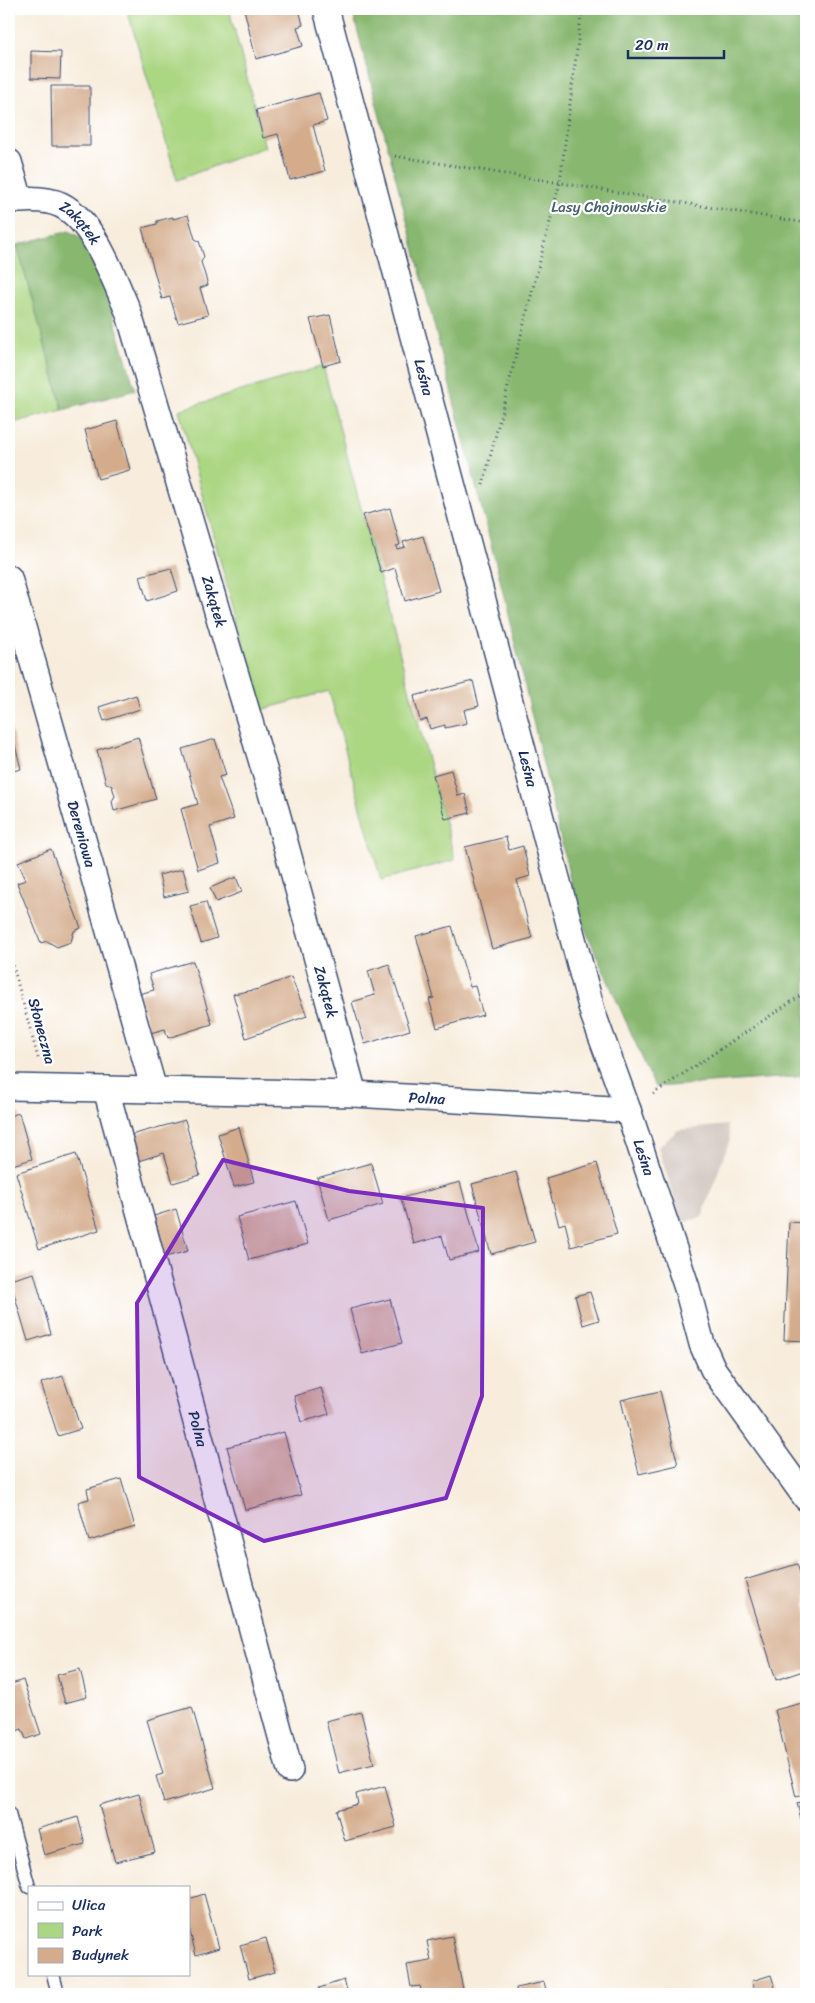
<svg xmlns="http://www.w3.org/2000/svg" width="815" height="2003" viewBox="0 0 815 2003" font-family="Sriracha,sans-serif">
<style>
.industrial{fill:#cec1ba}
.green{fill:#abd682;stroke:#638270}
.forest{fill:#88b770;stroke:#527367}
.building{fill:#d4ac8c}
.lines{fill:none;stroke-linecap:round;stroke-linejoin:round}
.lane-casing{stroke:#3c4c71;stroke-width:15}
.street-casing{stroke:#3c4c71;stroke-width:28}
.path{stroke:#3c4c71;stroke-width:3;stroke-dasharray:1 4;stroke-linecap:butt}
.lane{stroke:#fff;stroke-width:12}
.street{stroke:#fff;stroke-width:25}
.marked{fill:#7b2cbf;fill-opacity:0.2;stroke:#7b2cbf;stroke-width:4;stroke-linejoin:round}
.labels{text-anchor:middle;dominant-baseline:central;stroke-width:4.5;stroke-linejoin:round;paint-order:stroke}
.park-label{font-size:15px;fill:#466169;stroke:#fff}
.street-label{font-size:15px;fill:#1b2f5e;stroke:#fff}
</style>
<rect width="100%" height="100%" fill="#fff"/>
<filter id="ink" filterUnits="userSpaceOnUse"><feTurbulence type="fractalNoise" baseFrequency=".02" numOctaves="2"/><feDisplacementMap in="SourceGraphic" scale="10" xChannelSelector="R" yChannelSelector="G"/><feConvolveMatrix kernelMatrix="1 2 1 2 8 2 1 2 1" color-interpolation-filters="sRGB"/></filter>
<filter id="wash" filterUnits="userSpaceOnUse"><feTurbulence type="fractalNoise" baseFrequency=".0096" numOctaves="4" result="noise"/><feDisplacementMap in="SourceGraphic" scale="20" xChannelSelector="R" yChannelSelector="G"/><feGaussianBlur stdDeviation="1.12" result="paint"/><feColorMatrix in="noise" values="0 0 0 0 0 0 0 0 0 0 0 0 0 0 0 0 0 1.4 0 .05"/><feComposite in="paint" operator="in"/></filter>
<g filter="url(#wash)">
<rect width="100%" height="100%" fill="#f8eddd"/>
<path class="industrial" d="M727 1125 730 1139 702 1217 682 1223 658 1147 678 1130Z"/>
<path class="green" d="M127 9H229L265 147 177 180Z
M17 245 63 410 9 424V247Z
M323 366 455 860 381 880 329 691 261 710 179 410Z"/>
<path class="forest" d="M352 9H806V1076L655 1087 578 913 498 571Z
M69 231 93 245 135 390 63 410 17 245Z"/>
<g id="blocks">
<path class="building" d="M244 9H299L303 25 297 27 303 46 256 59Z
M31 51 61 52 60 79 31 78Z
M51 86H90V146H52Z
M319 93 327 121 313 125 325 171 290 180 278 134 263 138 256 110Z
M188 215 195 239 199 241 204 257 201 262 208 285 200 288 208 315 178 323 170 297 162 299 142 228 157 224V221L173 217V219Z
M330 315 341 361 323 366 310 319Z
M117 421 130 470 98 479 85 430Z
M390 508 400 545 396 546 397 549 405 547 403 542 423 536 439 591 405 601 395 568 381 573 363 515Z
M171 568 178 591 147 601 140 576Z
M473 681 479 706 464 710 467 723 445 728V725L430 729 427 719 420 721 414 696Z
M136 695 140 709 104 721 99 707Z
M9 721 21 769 9 772Z
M138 737 156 799 114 811 112 801 115 796 112 786 106 783 97 750Z
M215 739 226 775 219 777 234 819 210 827 220 863 198 870 181 809 198 804 182 749Z
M451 770 458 796 465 794 470 813 445 819 433 775Z
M506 837 509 850 523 846 530 876 517 880 532 938 492 949 465 847Z
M51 849 81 928 74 931 71 942 57 947 47 941 41 943 17 883 26 880 18 862Z
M183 869 189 891 164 897 159 875Z
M236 877 242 892 216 902 210 888Z
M206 902 217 938 201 943 190 906Z
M452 926 470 987 475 986 483 1015 437 1028 429 999 434 998 416 936Z
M193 961 212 1024 168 1038 165 1029 150 1033 139 994 154 990 149 974Z
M389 964 410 1030 365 1044 352 1002 375 995 368 971Z
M291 977 307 1016 246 1038 233 994 259 989Z
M19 1113 32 1159 9 1166V1116Z
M185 1120 200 1175 173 1183 164 1153 138 1161 131 1135Z
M239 1127 254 1182 234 1187 218 1134Z
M76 1154 99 1230 39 1249 16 1173Z
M371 1163 383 1204 329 1220 317 1178Z
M597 1163 617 1234 571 1247 565 1223 559 1225 546 1178Z
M516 1172 535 1242 491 1254 472 1184Z
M460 1182 479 1252 449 1260 442 1236 414 1244 401 1198Z
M296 1201 308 1244 249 1260 237 1217Z
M176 1209 188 1251 165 1257 154 1216Z
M789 1222 806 1223V1341L784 1340Z
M34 1273 51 1334 28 1341 10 1280Z
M590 1292 599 1320 583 1325 575 1296Z
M390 1299 402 1343 362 1354 350 1309Z
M63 1376 81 1429 58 1436 41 1383Z
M321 1388 329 1414 301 1422 294 1396Z
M660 1391 678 1465 639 1474 621 1400Z
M284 1432 301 1495 245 1510 227 1447Z
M121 1479 135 1527 89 1541 78 1502 89 1499 87 1489Z
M797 1564 806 1591V1670L776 1680 745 1580Z
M80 1669 87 1697 65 1703 57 1675Z
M23 1680 41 1734 26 1739 22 1729 9 1734V1685Z
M806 1702V1794L796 1797 775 1710Z
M192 1707 215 1788 164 1803 156 1776 163 1774 147 1720Z
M361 1712 374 1764 339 1773 326 1721Z
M385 1786 396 1827 345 1841 336 1810 358 1804 356 1794Z
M139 1794 155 1852 115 1862 99 1805Z
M806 1801V1822L802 1823 797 1803Z
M78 1817 85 1844 44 1855 37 1829Z
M204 1894 219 1948 196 1955 189 1928V1899Z
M452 1936 464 1994H422L420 1986 411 1987 407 1965 431 1961 427 1941Z
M266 1938 275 1972 249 1979 240 1945Z
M771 1975 777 1994H756L752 1981Z
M344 1980 348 1994H321L319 1988Z
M544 1982 547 1994H517L516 1988Z"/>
</g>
</g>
<g filter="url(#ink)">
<use href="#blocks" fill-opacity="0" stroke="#3c4c71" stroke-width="1"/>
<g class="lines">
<g class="lane-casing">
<path id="lane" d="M9 1814 29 1887
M53 1974 58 1994"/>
</g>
<g class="street-casing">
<g id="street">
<path id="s1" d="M326 9 593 1014 628 1110 687 1288 702 1344 713 1369 806 1498"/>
<path id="s2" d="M9 162 20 200C34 199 48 199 61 205 94 221 114 279 128 311L277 813 354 1094"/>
<path id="s3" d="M9 578 154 1090"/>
<path id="s4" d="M9 1087 354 1094 628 1110"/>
<path id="s5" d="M106 1089 290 1770"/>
</g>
</g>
<path class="path" d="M395 156 806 223
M483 485 560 182 582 9
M9 951 38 1058
M653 1094 806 992"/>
<use href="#lane" class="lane"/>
<use href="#street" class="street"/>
</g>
</g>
<path class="marked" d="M223 1160 349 1191 483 1208 482 1396 446 1498 264 1541 139 1477 137 1303Z"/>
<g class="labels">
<g class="park-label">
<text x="609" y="207">Lasy Chojnowskie</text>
</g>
<g class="street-label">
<text stroke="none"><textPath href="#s2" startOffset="108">Zakątek</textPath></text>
<text stroke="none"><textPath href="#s1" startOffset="381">Leśna</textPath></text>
<text stroke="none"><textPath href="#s2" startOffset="512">Zakątek</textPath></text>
<text stroke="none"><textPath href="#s1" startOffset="786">Leśna</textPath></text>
<text stroke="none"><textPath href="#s3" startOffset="266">Dereniowa</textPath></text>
<text stroke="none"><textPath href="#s2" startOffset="918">Zakątek</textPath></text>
<text transform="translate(42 1031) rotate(75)">Słoneczna</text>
<text stroke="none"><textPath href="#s4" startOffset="418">Polna</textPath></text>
<text stroke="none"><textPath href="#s1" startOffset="1192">Leśna</textPath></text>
<text stroke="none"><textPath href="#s5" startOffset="352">Polna</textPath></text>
</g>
</g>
<rect width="815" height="2003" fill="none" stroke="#fff" stroke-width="30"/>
<rect x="28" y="1886" width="162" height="90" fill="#ffffff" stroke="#a4acbf"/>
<rect x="38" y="1902" width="25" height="8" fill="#ffffff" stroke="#a4acbf"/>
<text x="72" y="1910" font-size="15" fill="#1b2f5e">Ulica</text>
<rect x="38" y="1923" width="25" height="15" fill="#abd682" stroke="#a4acbf"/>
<text x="72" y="1936" font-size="15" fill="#1b2f5e">Park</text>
<rect x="38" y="1948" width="25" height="15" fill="#d4ac8c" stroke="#a4acbf"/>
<text x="72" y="1960" font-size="15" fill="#1b2f5e">Budynek</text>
<path d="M628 50v8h96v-8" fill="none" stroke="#1b2f5e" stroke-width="2.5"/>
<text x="635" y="50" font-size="15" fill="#1b2f5e" stroke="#ffffff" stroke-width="4" paint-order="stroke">20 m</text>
</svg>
